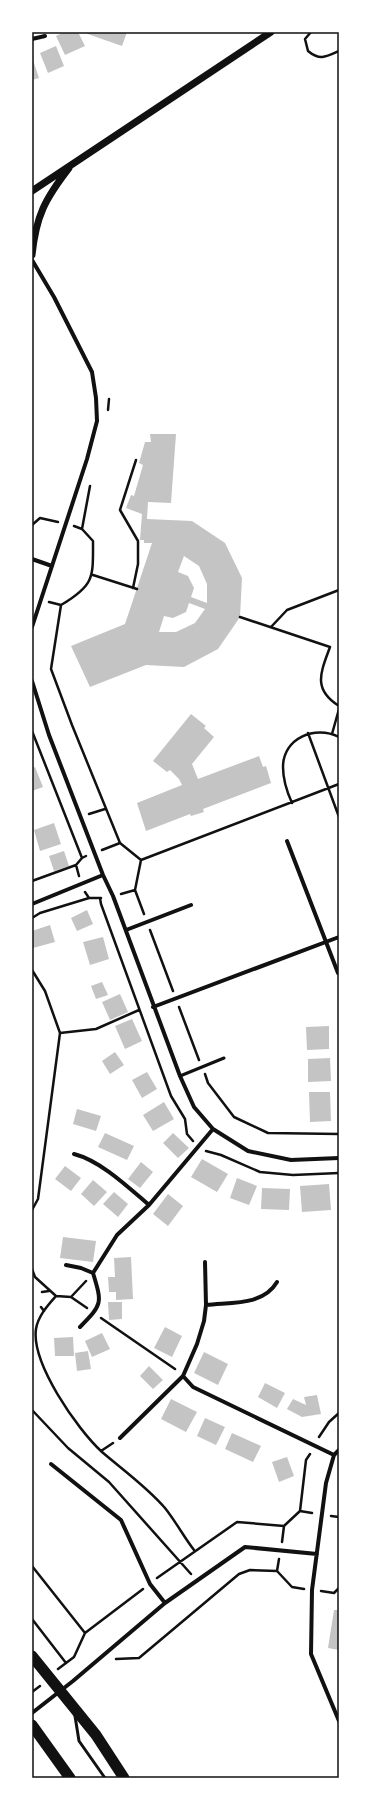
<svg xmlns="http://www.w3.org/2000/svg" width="371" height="1810" viewBox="0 0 371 1810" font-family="Bitter,serif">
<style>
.building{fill:#c4c4c4;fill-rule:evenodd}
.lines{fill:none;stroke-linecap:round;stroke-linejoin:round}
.path{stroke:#111;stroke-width:2.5}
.service{stroke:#111;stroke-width:3}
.minor{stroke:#111;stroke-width:4}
.tertiary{stroke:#111;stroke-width:7}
.trunk{stroke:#111;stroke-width:11}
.neatline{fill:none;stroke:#111;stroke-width:1.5}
</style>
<rect width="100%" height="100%" fill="#fff"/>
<path class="building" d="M64 32H78L85 46 65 55 56 36Z
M82 32H127L122 46Z
M56 46 64 66 48 73 40 53Z
M32 57 39 78 32 80Z
M150 434H176L171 503 148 502 147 519 192 521 225 543 242 578 240 617 218 649 184 667 146 665 90 687 71 646 125 624 152 543H144V540H140L142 514 126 508 131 495 134 496 143 465 139 463 145 442H151ZM184 556 199 566 207 584V603L191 597 194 588 188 576 178 572ZM189 603 205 609 195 623 176 632H159L164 616 173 618 186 612Z
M191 714 206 726 204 728 214 737 192 764 198 779 259 756 263 767 266 766 271 783 203 809 204 812 191 816 190 814 146 831 137 803 182 785 179 779 170 770 167 772 153 761Z
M35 767 43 787 32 791V768Z
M54 823 61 844 40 851 34 830Z
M64 851 69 866 54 871 49 856Z
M87 910 93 924 77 931 71 918Z
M50 925 55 942 33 948 32 931Z
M103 937 109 959 90 965 83 942Z
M102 982 108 995 96 999 91 986Z
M120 994 128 1012 110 1020 102 1002Z
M132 1019 142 1041 125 1049 115 1026Z
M329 1026V1049L307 1050 306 1027Z
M115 1052 124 1065 110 1074 102 1061Z
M330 1058 331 1081 308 1082V1059Z
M147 1072 157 1089 142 1098 132 1080Z
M309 1092H330L331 1121 310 1122Z
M164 1102 174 1119 153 1131 143 1115Z
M77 1109 101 1116 96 1131 73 1124Z
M105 1133 134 1146 127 1160 98 1147Z
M173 1133 189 1148 178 1158 163 1143Z
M202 1159 228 1174 217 1192 191 1177Z
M141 1162 153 1172 140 1188 128 1179Z
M65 1166 81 1178 71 1191 55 1179Z
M237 1178 257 1186 249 1205 230 1198Z
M93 1180 107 1192 94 1206 81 1194Z
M329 1184 331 1210 302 1212 300 1186Z
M262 1188 290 1189 289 1210 261 1209Z
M114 1192 128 1204 118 1217 103 1204Z
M168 1194 183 1206 168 1226 153 1214Z
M63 1237 96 1241 93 1262 60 1258Z
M131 1257 133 1299 116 1300V1292H109L108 1277H115L114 1258Z
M108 1302H122V1319L109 1320Z
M165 1327 182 1336 172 1357 154 1348Z
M102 1333 110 1349 92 1357 85 1341Z
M73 1337 74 1356H55L54 1338Z
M88 1351 91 1369 77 1371 75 1353Z
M204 1352 228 1364 218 1385 194 1373Z
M149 1366 163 1380 153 1389 140 1376Z
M265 1383 285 1393 277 1408 258 1397Z
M317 1395 321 1414 302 1417 287 1409 293 1399 306 1405 304 1397Z
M171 1399 197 1412 186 1432 161 1419Z
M205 1418 225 1427 216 1445 197 1436Z
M232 1433 261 1446 253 1462 225 1449Z
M287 1457 294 1476 279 1482 272 1462Z
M334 1610H339V1650L328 1648Z"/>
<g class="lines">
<path class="path" d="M311 32 305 39 308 51C320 61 326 57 339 51
M108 410 109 399
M32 525 40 518 58 522
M82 529 90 486
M93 575 137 589
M133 588 138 564V541L120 510 136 460
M49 602 61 605 51 669 72 725 120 843
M61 605C95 585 93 577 93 541L82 529 74 526
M240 617 330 647C321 672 312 689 339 706
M271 627 287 610 339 590
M32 731 82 858
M308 733 339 817
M332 734 339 709
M292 803C287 792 283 780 283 767 283 738 315 725 339 737
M89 814 105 809
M102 850 120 843 141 860 135 890 121 894
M141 860 339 784
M76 865 79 876
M32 881 76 865 82 858 86 856
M135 890 144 914
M85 892 89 898H101
M100 898 101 904 171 1096 185 1119 187 1134 193 1141
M32 918 40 913 89 898
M150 930 173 991
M32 970 45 991 60 1033 38 1199 32 1210
M179 1007 199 1060
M60 1033 96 1029 139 1010
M205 1074 208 1083 234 1117 268 1133 339 1134
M206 1151 221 1155 260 1172 293 1175 339 1173
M32 1269 35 1277 56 1296 71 1297 87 1308
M42 1292 49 1291
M56 1296C48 1305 38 1316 36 1329 31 1363 77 1429 102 1452 123 1470 147 1487 165 1508 176 1522 184 1537 194 1550
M71 1297 86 1281
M41 1307 44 1311
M101 1318 175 1369
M32 1410 68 1448 109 1482 191 1574
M319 1437 329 1422 339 1413
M101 1451 113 1443
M310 1454 306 1460 300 1511 312 1513
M331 1516 339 1517
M282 1542 284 1526
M279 1559 277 1571 292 1587 304 1589
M32 1566 85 1633
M157 1578 237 1522 284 1526 300 1511
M321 1591 334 1593 339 1588
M32 1619 66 1663
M116 1659 139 1658 239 1574 250 1570 277 1571
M58 1669 74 1657 85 1633 143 1589
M32 1692 40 1686"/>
<path class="service" d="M180 1076 224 1058
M75 1716 79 1741 105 1778"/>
<path class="minor" d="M32 39 45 36
M32 260 54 297 92 372 96 398 97 421 87 459 32 627
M32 559 52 566
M32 681 49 735 103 875 113 896 180 1076 194 1107 213 1129 248 1151 291 1160 339 1158
M287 841 338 973
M32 904 103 875
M126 930 191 905
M153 1007 339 937
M74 1154C101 1161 128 1187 149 1205
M66 1265 81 1268 93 1273
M206 1305C231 1302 263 1306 277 1282
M80 1327C103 1304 102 1303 93 1273L117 1235 149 1205 213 1129
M183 1376 193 1387 334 1455
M120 1438 183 1376 197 1344 204 1321 206 1305 205 1262
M339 1450 334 1455 326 1483 312 1590 311 1654 339 1721
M51 1464 121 1520 150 1584 165 1603
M32 1713 73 1681 165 1603 245 1547 317 1554"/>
<path class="tertiary" d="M32 191 271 32
M32 255C36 216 45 199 69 168"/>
<path class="trunk" d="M32 1656 96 1735 124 1778
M32 1725 70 1778"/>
</g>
<rect width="371" height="1810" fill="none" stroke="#ffffff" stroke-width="66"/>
<rect x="33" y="33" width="305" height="1744" class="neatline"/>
</svg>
